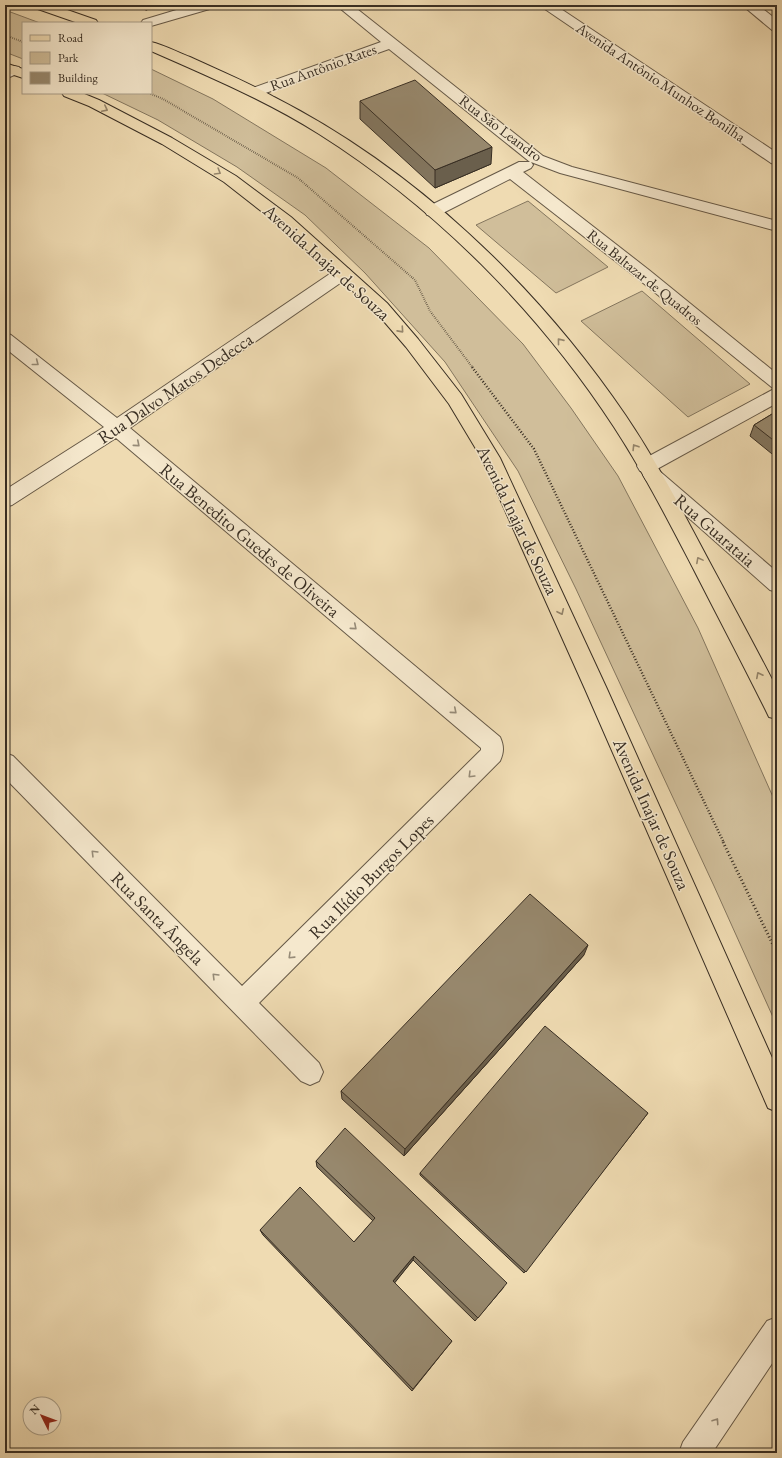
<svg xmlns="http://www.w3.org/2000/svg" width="782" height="1458" viewBox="0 0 782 1458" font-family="'EB Garamond',serif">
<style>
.green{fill:#d0be9a;stroke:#84765e}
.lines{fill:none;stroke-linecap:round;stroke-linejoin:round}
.minor-casing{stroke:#665947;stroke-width:2}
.tertiary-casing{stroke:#665947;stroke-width:2}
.primary-casing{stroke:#382e23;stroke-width:2}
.path-far2{stroke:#382e23;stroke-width:2;stroke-dasharray:0.5 1.5;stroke-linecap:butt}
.path-far1{stroke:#382e23;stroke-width:2.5;stroke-dasharray:1 2;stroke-linecap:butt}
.path{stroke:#382e23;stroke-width:3;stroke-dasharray:1 2.5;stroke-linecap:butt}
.minor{fill:#f5e8cd;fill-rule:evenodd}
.tertiary{fill:#f5e8cd;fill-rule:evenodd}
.primary{fill:#efdbb2;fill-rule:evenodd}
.wall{fill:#82755e;stroke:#382e23}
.shaded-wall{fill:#6a5f4c;stroke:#382e23}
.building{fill:#97886d;stroke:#382e23}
.oneway{stroke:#94846a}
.oneway2{stroke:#968b78}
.labels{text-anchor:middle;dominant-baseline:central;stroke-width:3;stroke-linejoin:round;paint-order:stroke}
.far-street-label{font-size:15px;fill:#382e23;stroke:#f5e8cd}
.street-label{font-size:18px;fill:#382e23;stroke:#f5e8cd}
</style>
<rect width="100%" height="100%" fill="#efdbb2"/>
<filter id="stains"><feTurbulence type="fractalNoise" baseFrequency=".005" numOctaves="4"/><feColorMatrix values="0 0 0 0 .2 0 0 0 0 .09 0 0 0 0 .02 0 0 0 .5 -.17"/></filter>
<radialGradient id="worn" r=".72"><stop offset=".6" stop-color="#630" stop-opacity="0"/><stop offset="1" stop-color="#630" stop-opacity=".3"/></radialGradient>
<path class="green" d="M5 10 40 23H23V59L5 52Z
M151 69 213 99 326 168 429 248 523 344 571 408 618 476 698 628 777 806V1026L714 886 576 589 518 471 445 362 365 273 305 215 237 167 158 120 102 93H151Z
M528 201 608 267 556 293 476 225Z
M642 291 750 384 688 417 581 321Z"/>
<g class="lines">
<g class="minor-casing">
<path id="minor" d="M193 5H215L213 8 151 26V23H141L143 20Z
M336 5H352L543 156 572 167 777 221V231L560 173 531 162 533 165 531 168 523 172 649 270 777 374V403L657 469 777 572V592L770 590 646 480 643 475 645 472 640 471 637 466 640 461 774 389 637 278 510 179 439 215 433 216 427 215 425 211 427 207 519 162H530L389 49 260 95H250L248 92 250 89 381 42Z
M742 5H758L777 20V31L772 30Z
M14 66 19 67 21 70 19 73 5 79V69Z
M343 267 349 269 351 273 349 277 130 428 500 737C504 746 504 752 500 761L259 1003 319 1063 323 1072 319 1081 310 1085 301 1081 5 778V753L13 756 242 986 481 750V748L116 438 12 505 5 507V490L104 427 5 348V333L11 335 117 418 337 269Z
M777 1317V1356L712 1453H679L683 1442 767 1321Z"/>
</g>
<g class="tertiary-casing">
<path id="tertiary" d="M539 5H555L777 153V165L771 163Z"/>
</g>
<g class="primary-casing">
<path id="primary" d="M33 5H53L96 20 98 23H78L35 8Z
M151 42C164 45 177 52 190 57 218 70 247 82 274 97 415 169 537 285 626 416 657 462 683 512 709 561 732 604 755 646 777 689V719L769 717C745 668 719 619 694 570 669 522 644 473 614 427 539 312 436 208 319 134 267 101 208 76 151 51Z
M5 63 23 69V78L5 72Z
M62 93H82L99 100 172 138 236 176 291 217 387 303 418 339 461 394 500 458 607 689 777 1069V1112L768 1108 585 689 482 459 449 404 406 347 375 311 279 225 224 182 162 144 89 106 64 96Z"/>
</g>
<path class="path-far2" d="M5 35 23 42
M149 93 163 99 298 178 415 280 430 311 473 368"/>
<path class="path-far1" d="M472 367 534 449 724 843"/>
<path class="path" d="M723 842 777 953"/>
<use href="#minor" class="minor"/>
<use href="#tertiary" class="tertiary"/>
<use href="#primary" class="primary"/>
</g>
<path class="wall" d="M131 5H163L146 10Z
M360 101 491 164 435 188 360 119Z
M777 411V458L750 436 754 425Z
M584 955 404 1156 342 1099 341 1091Z
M648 1113 524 1273 420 1175V1173Z
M316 1161 504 1287 475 1321 413 1260 394 1283 452 1341 412 1391 263 1235 260 1230 354 1242 373 1221 317 1167Z"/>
<path class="shaded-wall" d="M145 5H163L146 10Z
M492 147 491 164 435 188V170Z
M588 945 584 955 404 1156 405 1149Z
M414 1256 413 1260 393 1285V1281Z"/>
<path class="building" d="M415 80 492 147 435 170 360 101Z
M777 411V443L754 425Z
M530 894 588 945 405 1149 341 1091Z
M545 1026 648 1113 526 1272 420 1173Z
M345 1128 507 1283 478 1318 414 1256 393 1281 452 1341 413 1389 260 1230 300 1187 354 1242 375 1218 316 1161Z"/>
<defs><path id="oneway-chevron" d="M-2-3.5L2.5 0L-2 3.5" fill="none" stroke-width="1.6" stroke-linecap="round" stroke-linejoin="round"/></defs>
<g class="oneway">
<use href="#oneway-chevron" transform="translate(105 109) rotate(27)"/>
<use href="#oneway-chevron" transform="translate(218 172) rotate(31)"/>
<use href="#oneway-chevron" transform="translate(401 330) rotate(48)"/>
<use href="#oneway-chevron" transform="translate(560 341) rotate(-129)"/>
<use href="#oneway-chevron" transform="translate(635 447) rotate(-122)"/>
<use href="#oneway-chevron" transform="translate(699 560) rotate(-118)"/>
<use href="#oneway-chevron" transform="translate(561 612) rotate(65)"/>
<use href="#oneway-chevron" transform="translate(759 675) rotate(-117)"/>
</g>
<g class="oneway2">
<use href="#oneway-chevron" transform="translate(36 363) rotate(38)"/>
<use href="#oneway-chevron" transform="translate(137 444) rotate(40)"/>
<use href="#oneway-chevron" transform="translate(354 627) rotate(40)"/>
<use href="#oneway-chevron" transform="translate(454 711) rotate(40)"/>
<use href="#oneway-chevron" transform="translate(471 775) rotate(135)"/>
<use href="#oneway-chevron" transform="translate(94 853) rotate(-135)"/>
<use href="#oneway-chevron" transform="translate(291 956) rotate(136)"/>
<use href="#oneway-chevron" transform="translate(215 976) rotate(-135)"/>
<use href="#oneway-chevron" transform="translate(716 1421) rotate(-56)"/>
</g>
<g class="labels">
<g class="far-street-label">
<text transform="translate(323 67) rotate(-20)">Rua Antônio Rates</text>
<text transform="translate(661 82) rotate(34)">Avenida Antônio Munhoz Bonilha</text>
<text transform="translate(501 128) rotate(37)">Rua São Leandro</text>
<text transform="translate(645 277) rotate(39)">Rua Baltazar de Quadros</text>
</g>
<g class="street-label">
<text transform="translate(327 262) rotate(42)">Avenida Inajar de Souza</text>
<text transform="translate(175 388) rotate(-34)">Rua Dalvo Matos Dedecca</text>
<text transform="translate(518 520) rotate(64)">Avenida Inajar de Souza</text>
<text transform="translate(715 530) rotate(41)">Rua Guarataia</text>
<text transform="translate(250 540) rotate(40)">Rua Benedito Guedes de Oliveira</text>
<text transform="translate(652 814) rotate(66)">Avenida Inajar de Souza</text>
<text transform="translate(371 876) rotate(-45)">Rua Ilídio Burgos Lopes</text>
<text transform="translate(158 918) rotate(45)">Rua Santa Ângela</text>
</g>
</g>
<rect width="782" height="1458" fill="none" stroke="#efdbb2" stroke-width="20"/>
<rect x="6" y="6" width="770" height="1446" fill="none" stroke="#382e23" stroke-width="2"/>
<rect x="10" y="10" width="762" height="1438" fill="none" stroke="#382e23"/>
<rect x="22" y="22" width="130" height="72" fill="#f5e8cd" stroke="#a99e89"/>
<rect x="30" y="35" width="20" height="6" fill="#efdbb2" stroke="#a99e89"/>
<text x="58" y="42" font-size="12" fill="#382e23">Road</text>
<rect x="30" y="52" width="20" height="12" fill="#d0be9a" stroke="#a99e89"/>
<text x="58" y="62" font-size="12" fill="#382e23">Park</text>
<rect x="30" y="72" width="20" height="12" fill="#97886d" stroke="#a99e89"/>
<text x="58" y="82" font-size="12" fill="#382e23">Building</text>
<g transform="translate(42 1416) rotate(312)"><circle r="19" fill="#f5e8cd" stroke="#a99e89"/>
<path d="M0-3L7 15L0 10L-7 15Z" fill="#8f2418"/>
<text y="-6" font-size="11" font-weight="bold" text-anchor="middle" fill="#382e23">N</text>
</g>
<rect width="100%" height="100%" filter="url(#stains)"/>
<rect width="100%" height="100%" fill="url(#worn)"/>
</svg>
